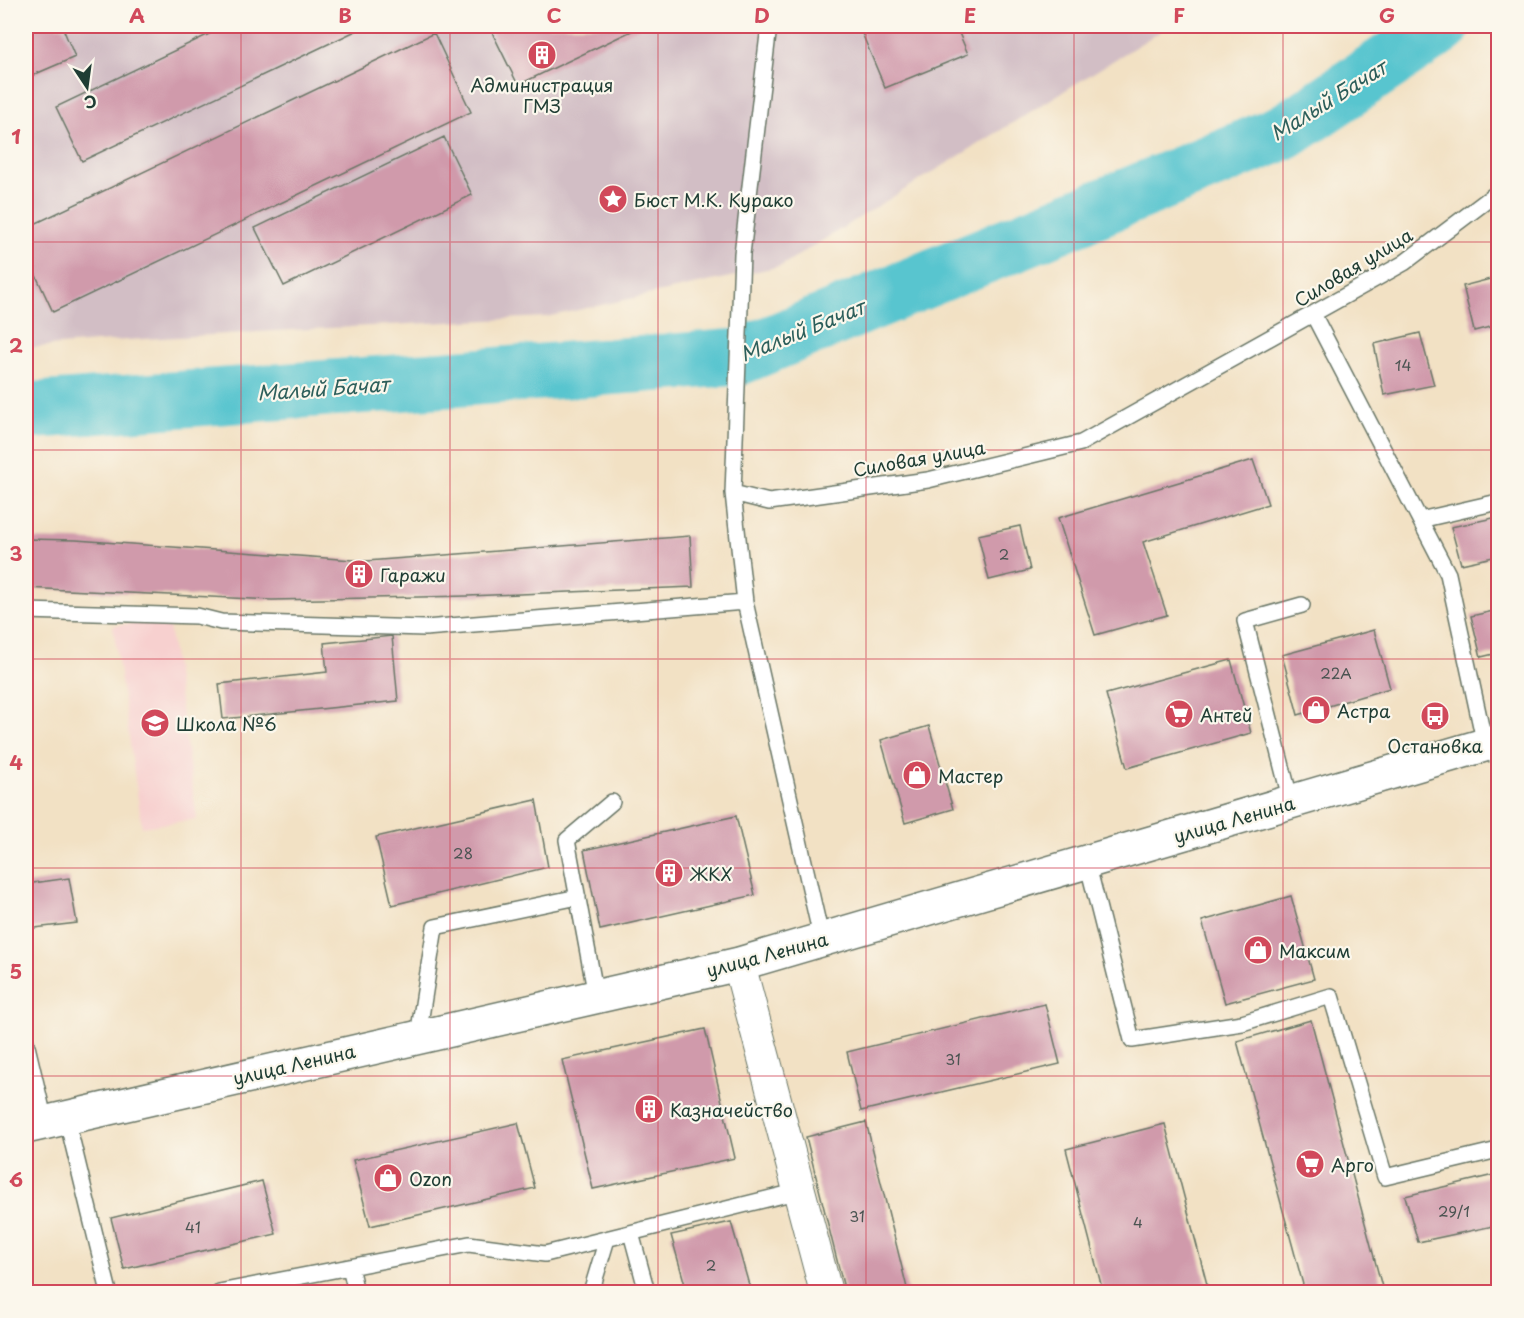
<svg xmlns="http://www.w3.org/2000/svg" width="1524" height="1318" viewBox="0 0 1524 1318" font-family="'Playpen Sans',sans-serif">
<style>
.built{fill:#f7d0cf}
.industrial{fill:#d2bec5}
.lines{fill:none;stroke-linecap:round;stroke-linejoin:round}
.river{stroke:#58c5cf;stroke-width:57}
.building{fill:#d09aab}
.lane-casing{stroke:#697666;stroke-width:18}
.street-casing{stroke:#697666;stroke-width:34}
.secondary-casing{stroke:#697666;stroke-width:36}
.lane{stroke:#fff;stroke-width:15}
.street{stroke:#fff;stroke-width:32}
.secondary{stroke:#fff;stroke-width:33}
.grid{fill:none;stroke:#d1495b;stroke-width:1.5;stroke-opacity:0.55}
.labels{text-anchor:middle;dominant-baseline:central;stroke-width:4.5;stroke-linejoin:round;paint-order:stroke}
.number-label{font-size:15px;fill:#4b5452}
.poi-label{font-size:18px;fill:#1f3d34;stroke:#fbf7ec;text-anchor:start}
.street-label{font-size:18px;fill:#1f3d34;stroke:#fbf7ec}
.water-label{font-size:20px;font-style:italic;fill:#2d5f5b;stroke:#fbf7ec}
.neatline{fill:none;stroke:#d1495b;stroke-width:2}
.grid-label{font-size:20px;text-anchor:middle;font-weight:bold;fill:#d1495b}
</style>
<rect width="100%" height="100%" fill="#fbf7ec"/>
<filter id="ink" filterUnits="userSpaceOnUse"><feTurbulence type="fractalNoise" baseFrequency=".0167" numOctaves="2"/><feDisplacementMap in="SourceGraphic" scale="12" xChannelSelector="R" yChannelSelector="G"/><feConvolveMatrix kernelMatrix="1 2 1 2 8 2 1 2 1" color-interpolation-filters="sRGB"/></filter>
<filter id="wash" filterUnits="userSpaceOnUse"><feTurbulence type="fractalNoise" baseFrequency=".008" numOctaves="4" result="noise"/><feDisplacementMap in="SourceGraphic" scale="24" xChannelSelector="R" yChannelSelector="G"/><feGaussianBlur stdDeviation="1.35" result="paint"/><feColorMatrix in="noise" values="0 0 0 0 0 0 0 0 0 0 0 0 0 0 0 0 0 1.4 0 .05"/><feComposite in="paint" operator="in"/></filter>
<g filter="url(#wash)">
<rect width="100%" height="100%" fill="#f2e1c4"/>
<path class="built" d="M168 618 197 819 142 827 113 626Z"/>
<path class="industrial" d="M26 26H1169L781 266 546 317 292 330 96 342 26 348Z"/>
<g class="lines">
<path class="river" d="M26 411 739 357 1286 131 1442 26"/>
</g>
<g id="blocks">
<path class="building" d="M26 26H62L75 57 26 78Z
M226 26H366L82 161 56 107Z
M489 26H642L518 85Z
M859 26H956L968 54 885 88Z
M434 33 471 112 53 312 26 254V228Z
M444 137 472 195 284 286 255 228Z
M1498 277V325L1474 331 1463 286Z
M1420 333 1434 385 1384 395 1374 344Z
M1253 460 1268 504 1143 542 1167 615 1095 635 1058 518Z
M1498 517V556L1461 564 1451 527Z
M1020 526 1030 570 989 580 978 535Z
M690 536 693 587 468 596 272 600 26 588V539L76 540 367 561Z
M1498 610V653L1481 657 1471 616Z
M1374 630 1390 688 1298 715 1282 655Z
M392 636 398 701 223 719 219 684 327 672 324 643Z
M1231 660 1251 733 1127 768 1106 694Z
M929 726 953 809 905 823 881 740Z
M536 800 548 867 392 905 376 837Z
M736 816 755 895 600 930 584 850Z
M69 878 77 923 26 929V884Z
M1291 896 1314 979 1225 1003 1202 921Z
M1045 1004 1060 1064 861 1111 847 1052Z
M1311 1020 1382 1287 1361 1292H1305L1237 1041Z
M705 1029 735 1158 593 1189 562 1060Z
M866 1122 908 1292H845L806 1137Z
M518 1123 535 1188 370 1226 353 1160Z
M1165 1124 1209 1292H1103L1066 1149Z
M1498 1174V1225L1418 1242 1405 1196Z
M262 1181 276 1234 124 1269 111 1218Z
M731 1222 751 1292H687L671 1235Z"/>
</g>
</g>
<g filter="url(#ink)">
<use href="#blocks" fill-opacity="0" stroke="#697666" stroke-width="1.5"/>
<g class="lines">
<g class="lane-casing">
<path id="lane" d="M1313 314 1448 574 1485 745
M733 493 742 254 769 26
M1420 520 1498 502
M26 611 197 616 221 622 425 628 745 602
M1291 802 1245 621 1302 605
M1087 862 1132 1040 1242 1023 1331 996 1385 1177 1498 1150
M822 941 745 602 733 493 769 502 928 480 1081 443 1404 263 1498 192
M596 996 567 840 612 802
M418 1036 435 927 578 897
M26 1042 45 1122
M66 1116 109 1292
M631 1233 647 1292
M350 1267 356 1292
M219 1292 469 1244 545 1254 799 1191
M591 1292 607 1239"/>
</g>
<g class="street-casing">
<path id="street" d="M739 964 826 1292"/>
</g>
<g class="secondary-casing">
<path id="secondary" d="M26 1127 739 964 1498 741"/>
</g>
<use href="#lane" class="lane"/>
<use href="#street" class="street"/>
<use href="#secondary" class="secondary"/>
</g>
</g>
<path class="grid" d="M241 26V1292M450 26V1292M658 26V1292M866 26V1292M1074 26V1292M1283 26V1292M26 242H1498M26 450H1498M26 659H1498M26 868H1498M26 1076H1498"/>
<defs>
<g id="building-disc" transform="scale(1.5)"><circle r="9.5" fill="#d1495b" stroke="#fbf7ec"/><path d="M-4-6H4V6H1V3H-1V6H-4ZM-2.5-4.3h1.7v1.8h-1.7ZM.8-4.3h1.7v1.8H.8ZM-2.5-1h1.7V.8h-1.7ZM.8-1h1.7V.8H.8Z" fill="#fff"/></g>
<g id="sight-disc" transform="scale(1.5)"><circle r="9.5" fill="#d1495b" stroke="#fbf7ec"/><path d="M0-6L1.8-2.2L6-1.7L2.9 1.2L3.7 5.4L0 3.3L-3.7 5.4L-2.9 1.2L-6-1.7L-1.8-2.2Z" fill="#fff"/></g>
<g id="shop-disc" transform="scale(1.5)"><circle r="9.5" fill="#d1495b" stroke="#fbf7ec"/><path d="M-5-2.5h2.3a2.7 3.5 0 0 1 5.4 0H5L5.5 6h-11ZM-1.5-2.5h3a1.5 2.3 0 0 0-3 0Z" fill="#fff"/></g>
<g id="supermarket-disc" transform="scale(1.5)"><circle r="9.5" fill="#d1495b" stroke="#fbf7ec"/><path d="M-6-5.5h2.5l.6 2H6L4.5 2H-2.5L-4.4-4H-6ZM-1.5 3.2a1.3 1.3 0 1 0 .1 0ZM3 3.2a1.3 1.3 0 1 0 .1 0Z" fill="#fff"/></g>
<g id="bus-disc" transform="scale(1.5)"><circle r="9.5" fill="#d1495b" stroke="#fbf7ec"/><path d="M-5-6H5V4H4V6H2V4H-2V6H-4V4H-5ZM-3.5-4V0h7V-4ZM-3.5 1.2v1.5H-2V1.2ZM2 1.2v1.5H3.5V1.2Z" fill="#fff"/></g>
<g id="school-disc" transform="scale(1.5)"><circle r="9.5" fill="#d1495b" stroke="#fbf7ec"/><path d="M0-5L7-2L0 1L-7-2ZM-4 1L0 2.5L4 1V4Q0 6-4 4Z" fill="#fff"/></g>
</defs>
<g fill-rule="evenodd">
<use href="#building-disc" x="542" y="55"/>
<use href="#sight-disc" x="613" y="199"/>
<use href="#building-disc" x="359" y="574"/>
<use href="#shop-disc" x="1316" y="710"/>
<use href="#supermarket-disc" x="1179" y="714"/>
<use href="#bus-disc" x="1435" y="716"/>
<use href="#school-disc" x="155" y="723"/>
<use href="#shop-disc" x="917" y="775"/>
<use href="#building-disc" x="669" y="873"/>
<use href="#shop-disc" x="1258" y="950"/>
<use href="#building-disc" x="649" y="1109"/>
<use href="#supermarket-disc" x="1310" y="1164"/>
<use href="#shop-disc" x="388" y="1178"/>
</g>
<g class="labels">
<g class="number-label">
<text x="1403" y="364">14</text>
<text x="1004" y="553">2</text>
<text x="1336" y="672">22А</text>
<text x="463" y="852">28</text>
<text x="953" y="1058">31</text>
<text x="1454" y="1210">29/1</text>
<text x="857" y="1215">31</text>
<text x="1138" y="1221">4</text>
<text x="193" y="1226">41</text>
<text x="711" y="1264">2</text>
</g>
<g class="poi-label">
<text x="542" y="84" text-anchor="middle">Администрация<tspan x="542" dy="21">ГМЗ</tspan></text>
<text x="634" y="199">Бюст М.К. Курако</text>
<text x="380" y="574">Гаражи</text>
<text x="1337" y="710">Астра</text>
<text x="1200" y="714">Антей</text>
<text x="176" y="723">Школа №6</text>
<text x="1435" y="745" text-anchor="middle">Остановка</text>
<text x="938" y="775">Мастер</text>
<text x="690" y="873">ЖКХ</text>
<text x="1279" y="950">Максим</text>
<text x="670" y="1109">Казначейство</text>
<text x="1331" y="1164">Арго</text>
<text x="409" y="1178">Ozon</text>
</g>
<g class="street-label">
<text transform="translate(1353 267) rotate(-31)">Силовая улица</text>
<text transform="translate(919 458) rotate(-10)">Силовая улица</text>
<text transform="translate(1234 819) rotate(-16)">улица Ленина</text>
<text transform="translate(767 954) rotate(-15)">улица Ленина</text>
<text transform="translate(294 1064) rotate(-13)">улица Ленина</text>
</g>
<g class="water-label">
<text transform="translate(1328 100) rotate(-32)">Малый Бачат</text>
<text transform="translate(802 330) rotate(-22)">Малый Бачат</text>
<text transform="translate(323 388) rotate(-4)">Малый Бачат</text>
</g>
</g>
<rect width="1524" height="1318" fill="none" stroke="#fbf7ec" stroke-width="66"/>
<g transform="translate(87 87) rotate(167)" stroke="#fbf7ec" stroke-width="4.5" paint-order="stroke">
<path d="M0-4.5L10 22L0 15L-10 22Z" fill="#1f3d34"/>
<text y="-9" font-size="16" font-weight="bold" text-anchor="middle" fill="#1f3d34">С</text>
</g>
<rect x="33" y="33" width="1458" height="1252" class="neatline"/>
<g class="grid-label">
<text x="137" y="23">A</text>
<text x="345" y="23">B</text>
<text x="554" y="23">C</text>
<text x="762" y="23">D</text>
<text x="970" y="23">E</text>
<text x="1179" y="23">F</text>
<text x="1387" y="23">G</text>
<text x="16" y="144">1</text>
<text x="16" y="353">2</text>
<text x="16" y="561">3</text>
<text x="16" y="770">4</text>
<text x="16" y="979">5</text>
<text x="16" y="1187">6</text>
</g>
</svg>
